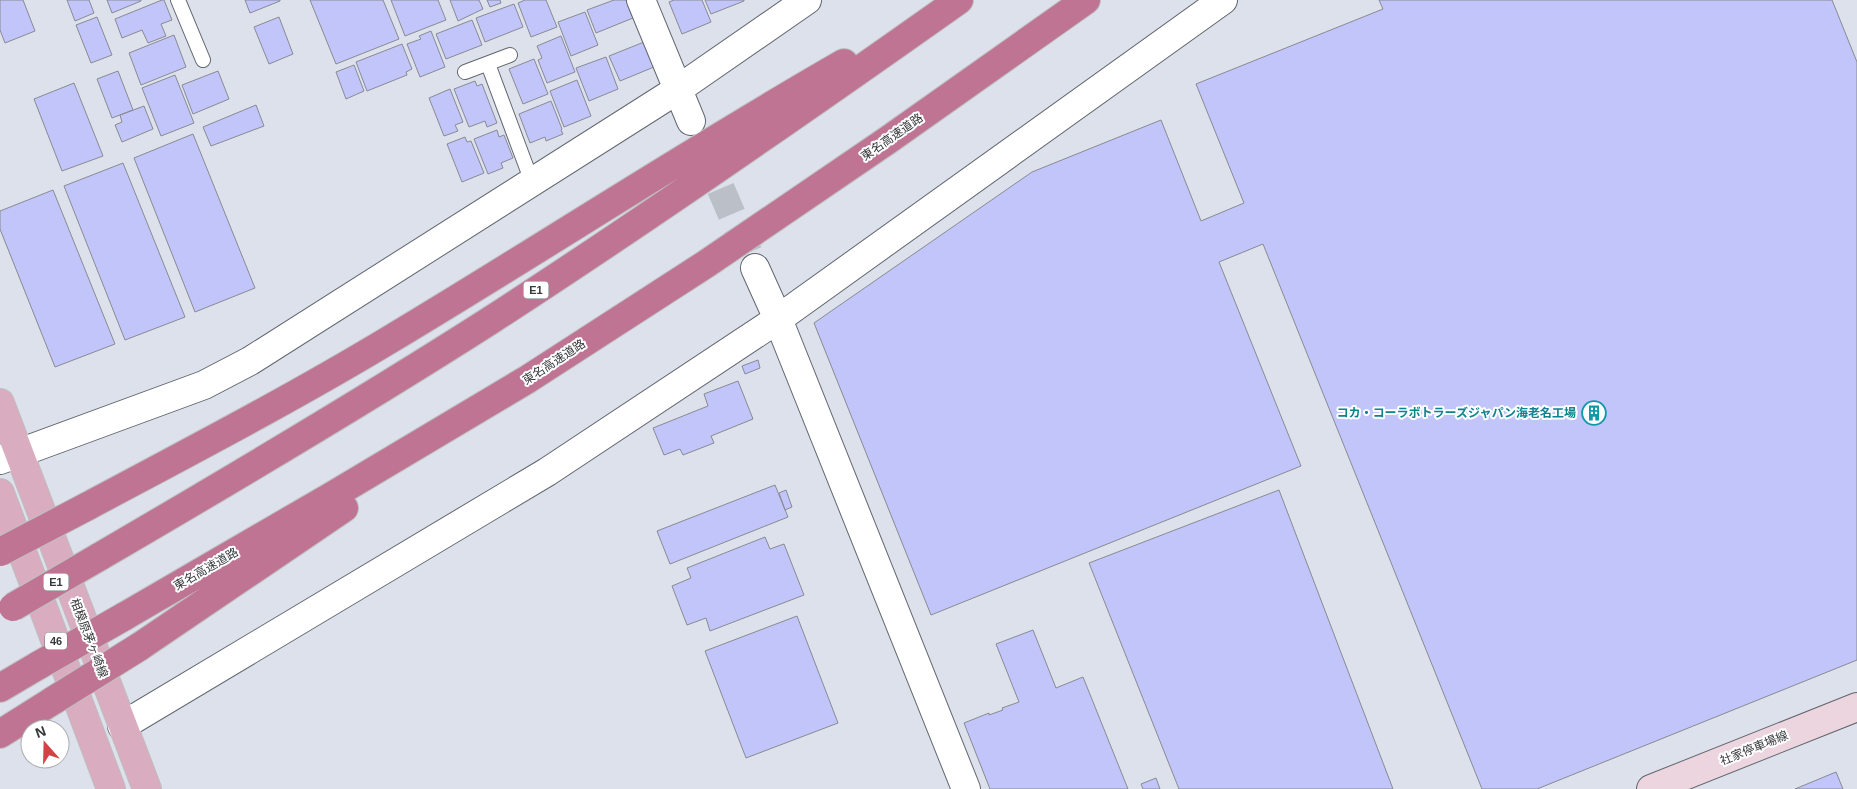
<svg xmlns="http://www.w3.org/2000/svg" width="1857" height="789" viewBox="0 0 1857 789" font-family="Helvetica,'Noto Sans JP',sans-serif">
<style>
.building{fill:#c1c5fa;stroke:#898a93}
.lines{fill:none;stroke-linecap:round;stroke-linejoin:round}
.street-tunnel{stroke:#bbbfc8;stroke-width:28;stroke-dasharray:28 14;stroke-linecap:butt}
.lane-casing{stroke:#62666e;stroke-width:16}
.street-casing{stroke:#62666e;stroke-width:30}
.secondary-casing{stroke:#62666e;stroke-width:30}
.primary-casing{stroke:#bfbfc0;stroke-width:30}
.highway-casing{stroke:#bfbfc0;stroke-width:30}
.lane{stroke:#fff;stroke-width:14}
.street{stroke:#fff;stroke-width:28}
.secondary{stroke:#ecd5df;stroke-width:28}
.primary{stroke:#d9acbf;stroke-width:28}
.highway{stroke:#bf7494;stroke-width:28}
.highway-bridge-casing{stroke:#bfbfc0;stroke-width:30;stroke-linecap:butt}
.highway-bridge{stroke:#bf7494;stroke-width:28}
.labels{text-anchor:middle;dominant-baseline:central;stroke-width:4;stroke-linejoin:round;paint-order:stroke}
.shield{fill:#fff;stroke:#727476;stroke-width:1}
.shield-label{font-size:11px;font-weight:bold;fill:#36383b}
.street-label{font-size:12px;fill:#36383b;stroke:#fff}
.culture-label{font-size:12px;font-weight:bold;fill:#0d838f;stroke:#fff;text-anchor:end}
</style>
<rect width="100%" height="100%" fill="#dce1eb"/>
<path class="building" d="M0 0H23L35 31 5 43 0 30Z
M67 0H89L94 13 75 21Z
M107 0H141V1L112 13Z
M162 0H164L172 20 161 24 166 36 148 43 142 30 122 38 115 19Z
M245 0H280V1L250 13Z
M310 0H383L399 39 336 64Z
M391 0H438L446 20 405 36Z
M450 0H479L483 9 458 21Z
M487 0H500L501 3 490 7Z
M525 0H546L557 27 531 37 518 3Z
M614 0H626L633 18 596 33 587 10Z
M674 0H702L711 22 682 34 669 2Z
M705 0H744V1L711 14Z
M1379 0H1832L1857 62V660L1537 789H1482L1263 244 1219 262 1301 466 931 615 814 323 1032 172 1161 120 1201 221 1244 203 1196 84 1383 9Z
M514 4 523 27 485 42 476 18Z
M585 12 598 45 571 56 558 22Z
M97 17 112 55 91 63 76 25Z
M279 17 293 54 269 64 254 27Z
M472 20 482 45 446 59 436 34Z
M431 31 445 67 420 77 407 44 421 39 419 36Z
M174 35 186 67 141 85 129 53Z
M561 36 575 72 547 83 538 60 542 58 537 46Z
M644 42 654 67 620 81 609 56Z
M402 44 412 69 406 72 407 75 367 91 356 62Z
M606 57 618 89 589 101 576 68Z
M534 59 548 94 523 104 509 69Z
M354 65 364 91 346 99 336 72Z
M118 71 133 110 112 118 97 79Z
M218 71 229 99 193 114 182 85Z
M175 75 194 123 161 136 142 88Z
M577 80 591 116 564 127 550 91Z
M475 81 477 86 482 84 497 123 487 127 485 121 469 127 454 89Z
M74 83 103 156 62 171 34 99Z
M450 89 463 122 455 125 458 131 444 136 429 98Z
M551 101 562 129 561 130 563 134 546 141 545 137 530 143 519 114Z
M256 105 264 126 211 146 203 127Z
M144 106 153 129 122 142 115 125 122 122 120 115Z
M497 130 499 137 504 135 513 158 501 163 503 168 488 174 474 139Z
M193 134 255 288 195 312 134 158Z
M465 137 467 142 471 141 484 173 462 182 447 144Z
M123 163 185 317 125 340 64 186Z
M53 190 115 344 55 367 0 229V211Z
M758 360 760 368 745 374 742 366Z
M738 381 753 419 711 436 714 443 683 455 680 449 664 455 653 428 708 406 704 394Z
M775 485 788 517 670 564 657 531Z
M786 490 792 507 785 510 779 493Z
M1279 490 1393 789H1179L1089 563Z
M765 537 770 549 784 544 804 595 710 631 706 618 687 625 672 586 691 578 687 568Z
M797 616 838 723 746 758 705 651Z
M1033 630 1056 688 1083 677 1128 789H990L964 723 989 713V715L1003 710 1002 708 1019 702 996 644Z
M1836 772 1843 789H1795Z
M1156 778 1160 789H1143L1141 784Z"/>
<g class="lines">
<path class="street-tunnel" d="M704 150 755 268"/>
<g class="lane-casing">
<path id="lane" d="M178 0 203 60
M488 64 532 182
M465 72 510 55"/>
</g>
<g class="street-casing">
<path id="street" d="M641 0 691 121
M755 268 778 319 966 789
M0 460 204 385 250 361 677 90 807 0
M122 726 547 472 778 319 1223 0"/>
</g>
<g class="secondary-casing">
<path id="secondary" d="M1651 789 1857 707"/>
</g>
<g class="primary-casing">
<path id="primary" d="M0 403 147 789
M0 493 111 789"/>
</g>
<g class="highway-casing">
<path id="highway" d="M88 506C189 452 291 399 389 340 541 249 690 151 844 63
M99 557C231 480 363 402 491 320 650 217 805 109 959 0
M125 616 330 497 528 379 706 264 888 140 1086 0
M139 647 344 508
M0 688 39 665
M0 734 54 700"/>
</g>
<use href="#lane" class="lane"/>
<use href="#street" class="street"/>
<use href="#secondary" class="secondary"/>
<use href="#primary" class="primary"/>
<use href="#highway" class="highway"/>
<g class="highway-bridge-casing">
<path id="highway-bridge" d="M0 552 88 506
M13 607 99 557
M39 665 125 616
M54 700 139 647"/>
</g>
<use href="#highway-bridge" class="highway-bridge"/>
</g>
<defs>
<g id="building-ring" transform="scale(1.25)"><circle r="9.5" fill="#fff" stroke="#0f9aa8" stroke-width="1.5"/><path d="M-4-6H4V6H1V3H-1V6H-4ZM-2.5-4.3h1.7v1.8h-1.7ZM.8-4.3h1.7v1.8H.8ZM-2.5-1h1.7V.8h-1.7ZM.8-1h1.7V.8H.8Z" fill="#0f9aa8"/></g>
</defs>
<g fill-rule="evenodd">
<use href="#building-ring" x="1594" y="413"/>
</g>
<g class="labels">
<g class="shield">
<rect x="523.5" y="281.5" width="25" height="17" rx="4"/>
<rect x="43.5" y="573.5" width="25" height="17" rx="4"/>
<rect x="45" y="632.5" width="22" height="17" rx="4"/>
</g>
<g class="shield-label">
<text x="536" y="290">E1</text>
<text x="56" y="582">E1</text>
<text x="56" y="641">46</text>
</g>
<g class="street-label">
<text transform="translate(892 137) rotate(-35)">東名高速道路</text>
<text transform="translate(554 362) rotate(-33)">東名高速道路</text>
<text transform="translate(206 569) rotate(-30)">東名高速道路</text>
<text transform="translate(89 638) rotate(69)">相模原茅ヶ崎線</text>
<text transform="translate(1754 748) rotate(-22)">社家停車場線</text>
</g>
<g class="culture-label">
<text x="1576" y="413">コカ・コーラボトラーズジャパン海老名工場</text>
</g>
</g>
<g transform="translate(45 744) rotate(340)"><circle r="24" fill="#ffffff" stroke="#afafb1"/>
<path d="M0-4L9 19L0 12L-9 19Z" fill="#d24345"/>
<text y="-8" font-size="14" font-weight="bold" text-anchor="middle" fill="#36383b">N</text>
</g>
</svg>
